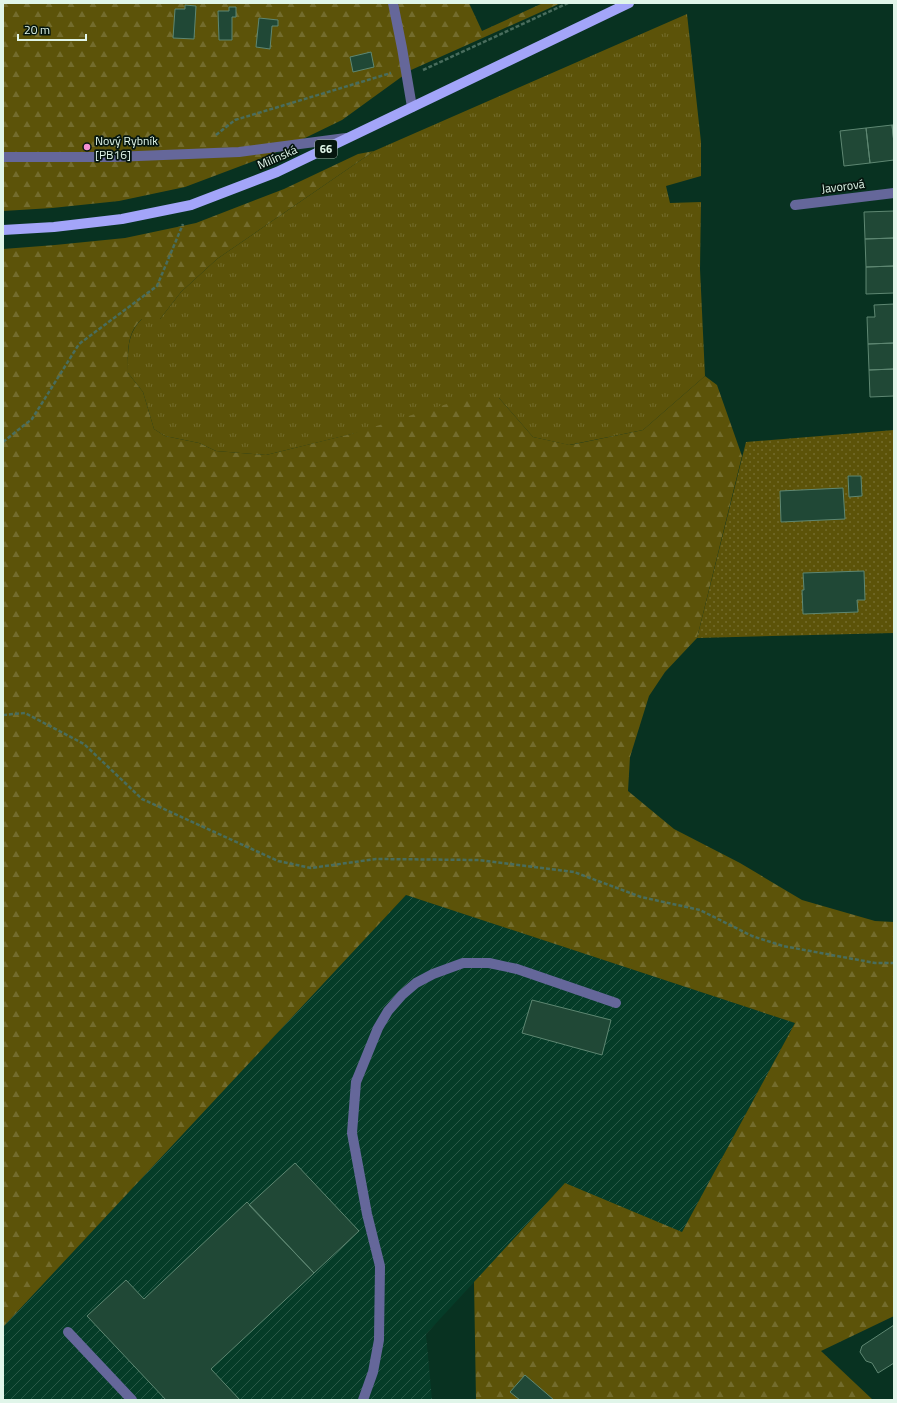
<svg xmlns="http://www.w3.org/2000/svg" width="897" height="1403" viewBox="0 0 897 1403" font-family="'Titillium Web',sans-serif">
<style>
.industrial{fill:url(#industrial-furrows)}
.grass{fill:url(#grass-tufts)}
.forest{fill:url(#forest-firs)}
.garden{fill:url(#garden-dots)}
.building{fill:#204836;stroke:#5e8772}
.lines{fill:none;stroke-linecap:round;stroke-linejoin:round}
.path{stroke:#496d5d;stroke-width:2.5;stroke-dasharray:4 2;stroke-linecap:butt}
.service{stroke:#65679a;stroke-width:10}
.minor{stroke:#65679a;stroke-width:10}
.primary{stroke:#a3a5f9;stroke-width:10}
.poi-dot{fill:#f590d1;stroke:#06160f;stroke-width:1.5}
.labels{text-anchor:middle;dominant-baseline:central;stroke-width:3.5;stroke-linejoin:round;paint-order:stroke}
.shield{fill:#06160f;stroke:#9fb2a8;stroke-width:1}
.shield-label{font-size:11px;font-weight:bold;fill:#e0f5e9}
.poi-label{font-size:12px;fill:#e0f5e9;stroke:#06160f;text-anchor:start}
.street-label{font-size:12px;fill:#e0f5e9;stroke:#06160f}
</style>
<defs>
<pattern id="industrial-furrows" width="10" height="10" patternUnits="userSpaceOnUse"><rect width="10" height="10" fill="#053c28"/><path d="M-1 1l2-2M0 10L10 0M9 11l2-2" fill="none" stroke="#295947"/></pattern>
<pattern id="grass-tufts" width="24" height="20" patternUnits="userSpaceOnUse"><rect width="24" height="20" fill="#5c5309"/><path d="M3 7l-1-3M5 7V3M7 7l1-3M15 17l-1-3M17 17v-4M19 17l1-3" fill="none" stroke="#736c2d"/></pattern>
<pattern id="forest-firs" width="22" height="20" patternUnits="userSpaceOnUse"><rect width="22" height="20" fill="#5c5309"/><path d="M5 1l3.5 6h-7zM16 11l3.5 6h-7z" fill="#736c2d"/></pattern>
<pattern id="garden-dots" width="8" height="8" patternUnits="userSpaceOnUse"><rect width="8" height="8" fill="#5c5309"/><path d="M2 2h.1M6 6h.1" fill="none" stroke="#736c2d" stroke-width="1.8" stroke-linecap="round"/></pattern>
</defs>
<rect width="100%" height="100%" fill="#083221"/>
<path class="industrial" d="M406 895 795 1023 682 1232 565 1184 426 1334 432 1400H3V1327Z"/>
<path class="grass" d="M687 14 701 142V176L666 186 670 203 701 202 700 269 705 376 643 430 569 445 533 437 499 398 266 455 216 451 199 443 165 436 154 429 143 392 128 373C128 353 126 334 142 319H160L181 292 217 259 374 151Z"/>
<path class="forest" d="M3 3H469L482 31 543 3H561L411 70 342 120 270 155 185 187 119 201 52 208 3 211Z
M374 151 217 259 181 292 160 319H142C126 333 128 353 128 373L143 392 154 429 165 436 199 443 216 451 266 455 351 434 466 398H499L533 437 570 445 643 430 705 376 717 385 742 456 697 638 665 672 649 696 630 757 628 791 674 829 740 863 802 900 875 921 894 922V1316L821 1351 873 1400H476L474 1282 565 1183 682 1232 795 1023 406 895 3 1327V249L55 245 125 238 196 223 284 189 358 154Z"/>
<path class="garden" d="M894 430V633L697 638 746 442Z"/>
<path class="building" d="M185 5 196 6 194 39 173 38 175 9H185Z
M229 7H236V17H232V40H219L218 11H229Z
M259 18 278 20V26H272L270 49 256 47Z
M371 52 374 67 353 72 350 57Z
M892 125H894V143Z
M892 125 894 143V160L870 163 866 128Z
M866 128 870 163 844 166 840 131Z
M894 211V238L865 239 864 212Z
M894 238V266L866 267 865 239Z
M894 266V293L866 294V267Z
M894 304V343L868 344 867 317H875L874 305Z
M894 343V369L869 370 868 344Z
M894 369V396L870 397 869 370Z
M848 476H861L862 496 849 497Z
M843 488 845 519 781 522 780 491Z
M864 571 865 600H857L858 612 803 614 802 590H804L803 573Z
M532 1000 611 1020 602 1055 522 1033Z
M295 1163 359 1231 314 1273 249 1205Z
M247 1202 314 1273 211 1369 240 1400H166L87 1316 126 1280 144 1299Z
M894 1325V1363L878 1373 872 1363 866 1361 860 1352 862 1346Z
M525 1375 554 1400H520L510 1392Z"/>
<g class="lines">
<path class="path" d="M423 70 568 3
M216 135 235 120 391 73
M3 442 32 419 79 344 157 286 183 224
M3 715 25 713 84 744 142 799 278 861 311 868 376 859 479 860 574 872 641 897 700 910 752 936 783 946 875 963H894"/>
<path class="service" d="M393 3 402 48 412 107
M68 1332 132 1400
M363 1400 373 1372 379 1340 380 1266 367 1214 352 1133 356 1082 378 1028 388 1011 402 995 416 983 433 974 463 963H489L517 969 616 1003"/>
<path class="minor" d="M3 157H113L239 152 346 138
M795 205 894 193"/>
<path class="primary" d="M3 230 54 227 122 219 191 205 277 172 629 3"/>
</g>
<circle class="poi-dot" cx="87" cy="147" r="4"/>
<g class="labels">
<rect class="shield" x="315" y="140" width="22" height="18" rx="3"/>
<g class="shield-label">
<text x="326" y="149">66</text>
</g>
<g class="poi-label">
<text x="95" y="140">Nový Rybník<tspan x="95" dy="14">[PB16]</tspan></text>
</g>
<g class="street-label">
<text transform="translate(277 157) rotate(-24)">Milínská</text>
<text transform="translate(843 186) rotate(-7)">Javorová</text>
</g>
</g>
<rect width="897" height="1403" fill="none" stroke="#e0f5e9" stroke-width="8"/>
<path d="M18 34v6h68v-6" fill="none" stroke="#e0f5e9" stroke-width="2"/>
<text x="24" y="34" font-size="12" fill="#e0f5e9" stroke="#06160f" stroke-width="3" paint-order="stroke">20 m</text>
</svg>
